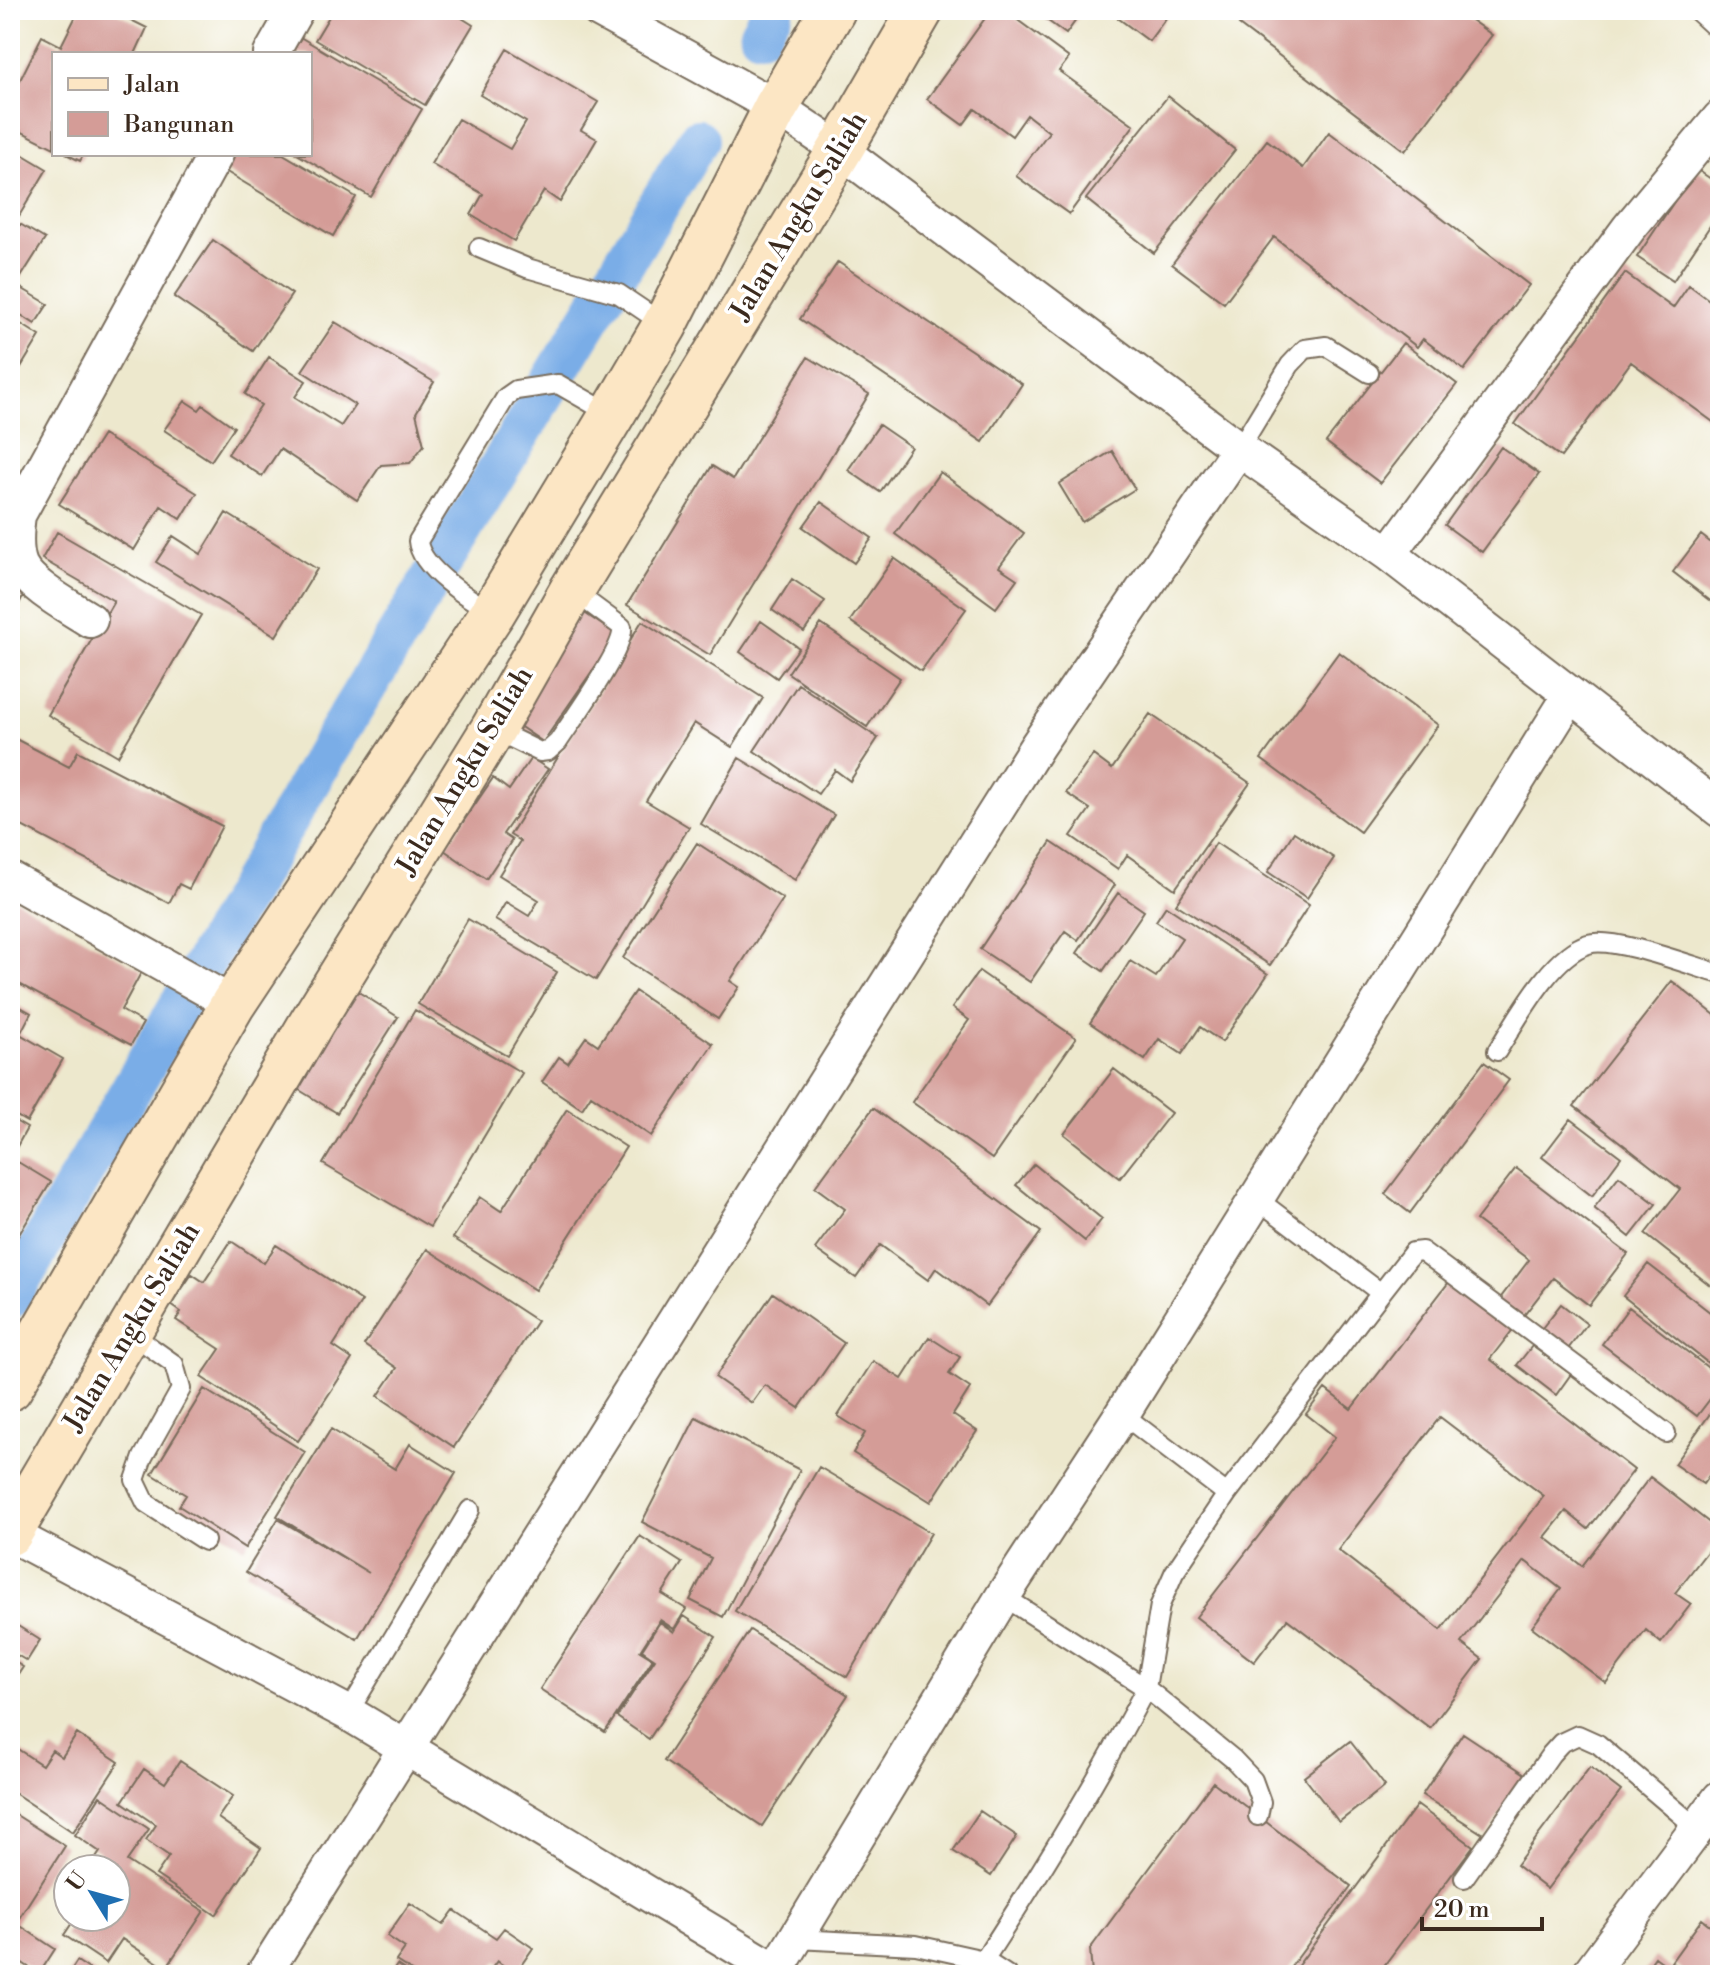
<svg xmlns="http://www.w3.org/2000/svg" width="1730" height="1985" viewBox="0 0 1730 1985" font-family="'Libre Bodoni',serif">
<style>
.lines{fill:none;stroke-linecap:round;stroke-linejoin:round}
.canal{stroke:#7aade7;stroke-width:42}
.building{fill:#d49c97;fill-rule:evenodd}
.service-casing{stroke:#796c5b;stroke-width:22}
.minor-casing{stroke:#796c5b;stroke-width:38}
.secondary-casing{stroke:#796c5b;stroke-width:48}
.service{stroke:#fff;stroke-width:18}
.minor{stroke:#fff;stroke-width:34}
.secondary{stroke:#fce6c4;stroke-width:44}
.labels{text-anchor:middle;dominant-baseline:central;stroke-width:7;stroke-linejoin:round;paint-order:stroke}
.street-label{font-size:28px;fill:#3b2a1e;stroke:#fff}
</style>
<rect width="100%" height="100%" fill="#fff"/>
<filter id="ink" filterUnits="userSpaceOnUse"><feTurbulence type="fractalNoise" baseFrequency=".0125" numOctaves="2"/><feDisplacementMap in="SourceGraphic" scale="16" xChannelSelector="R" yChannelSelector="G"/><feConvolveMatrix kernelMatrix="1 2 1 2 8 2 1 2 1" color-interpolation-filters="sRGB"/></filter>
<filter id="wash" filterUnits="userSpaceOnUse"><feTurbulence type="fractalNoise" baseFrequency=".006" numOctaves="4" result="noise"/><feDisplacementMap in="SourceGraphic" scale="32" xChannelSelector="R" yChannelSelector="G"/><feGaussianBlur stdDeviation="1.8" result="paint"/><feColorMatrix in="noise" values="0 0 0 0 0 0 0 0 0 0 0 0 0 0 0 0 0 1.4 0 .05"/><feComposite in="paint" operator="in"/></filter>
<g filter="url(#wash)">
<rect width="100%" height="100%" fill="#ede8cd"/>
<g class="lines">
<path class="canal" d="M760 33 773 10
M10 1298 332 743 698 140"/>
</g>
<g id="blocks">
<path class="building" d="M79 10H111L147 28 135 54H54V148L10 126V100L42 36 61 46Z
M333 10H449L473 25 425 105 315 40Z
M991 10H1004L1069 58 1059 71 1134 125 1069 214 1016 176 1049 132 1027 115 1012 136 975 109 963 125 927 99Z
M1033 10H1083L1066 34Z
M1107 10H1180L1177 14 1172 10 1149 41Z
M1250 10H1468L1464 15 1492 35 1405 151 1239 25Z
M300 37 422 109 371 197 297 154H310V54H290Z
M507 49 598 102 581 130 597 139 560 202 544 191 514 241 471 215 483 194 431 164 458 119 510 149 526 122 480 95Z
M1168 96 1235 150 1154 253 1086 199Z
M1329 132 1529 285 1464 370 1423 339 1417 347 1274 237 1224 303 1172 264 1267 140 1303 168Z
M10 147 47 169 19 216 10 211Z
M66 154H84L80 161Z
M222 154H283L356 197 333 236 215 165Z
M1696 169 1720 185V211L1673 281 1637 257Z
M20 224 45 239 16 285 48 304 35 324 10 308V241Z
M213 240 292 294 253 351 174 297Z
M838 262 1022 384 983 442 800 319Z
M1625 273 1673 308 1689 285 1720 308V427L1631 362 1561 457 1515 424Z
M10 317 40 336 10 385Z
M335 322 434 382 416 413 424 445 410 463 381 465 357 500 280 449 262 476 228 454 261 405 245 394 269 357 306 381 295 397 341 426 355 405 302 371Z
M1403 343 1457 384 1380 483 1326 442Z
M808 357 869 394 710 655 627 605 712 466 733 479Z
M185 401 199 410 203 405 234 427 211 461 164 430Z
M879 425 911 447 880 492 848 470Z
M103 435 197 493 181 519 161 506 134 550 59 504Z
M1501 447 1539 474 1482 552 1445 525Z
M1112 451 1135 489 1082 522 1059 484Z
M940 472 1024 533 999 567 1017 579 996 608 895 534Z
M821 502 872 538 854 563 803 527Z
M226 513 317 569 276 636 156 562 173 536 201 554Z
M57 532 201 615 118 756 48 715 114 601 42 559Z
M1701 535 1720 550V594L1713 603 1673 572Z
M894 558 966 609 921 671 850 621Z
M10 579 27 588 13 616 19 619 10 636Z
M792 579 825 601 804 632 772 610Z
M580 610 617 635 543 742 506 717Z
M642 621 763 698 732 747 694 723 646 801 689 827 596 980 495 920 506 902 529 916 539 900 499 875 520 841 510 835Z
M761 621 799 648 777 678 740 652Z
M821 624 900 678 867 727 788 673Z
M1339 652 1438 725 1360 832 1261 759Z
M798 684 878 738 850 781 835 770 818 794 754 751Z
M1150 714 1250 783 1175 889 1127 855 1118 869 1071 836 1090 809 1066 793 1093 755 1112 769Z
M10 736 69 767 78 751 222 826 189 889 179 884 169 903 10 820Z
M531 758 548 769 503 834 512 840 486 879 444 850 493 778 509 790Z
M739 758 834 815 795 880 701 824Z
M1294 832 1334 858 1307 898 1268 872Z
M1051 842 1115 885 1078 940 1065 931 1030 982 980 949Z
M697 843 783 899 730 981 739 987 718 1019 623 958Z
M1216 843 1309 905 1270 965 1176 904Z
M1118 893 1144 911 1103 971 1077 953Z
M10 897 142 971 121 1010 143 1023 131 1045 10 979Z
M1166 906 1268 974 1222 1042 1200 1027 1182 1054 1159 1039 1145 1060 1090 1023 1130 961 1156 977 1182 938 1156 921Z
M468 919 557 972 507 1056 418 1004Z
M979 971 1076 1038 992 1159 912 1102 969 1020 952 1008Z
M1672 981 1720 1019V1293L1645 1234 1680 1189 1574 1106Z
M357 991 398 1017 337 1113 296 1088Z
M635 991 713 1044 651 1136 591 1095 582 1109 542 1082 559 1057 568 1063 586 1037 598 1045Z
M10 1001 31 1013 20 1034 63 1059 27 1122 10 1112Z
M415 1010 522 1073 430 1227 323 1164Z
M1484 1062 1509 1080 1410 1213 1385 1194Z
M1114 1069 1171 1113 1120 1178 1064 1134Z
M873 1108 1041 1232 987 1306 936 1268 928 1280 880 1245 856 1278 815 1249 845 1209 815 1187Z
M567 1109 626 1147 535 1290 453 1238 480 1197 501 1211Z
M10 1118 27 1128 10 1159Z
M1571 1119 1621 1157 1592 1196 1542 1157Z
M18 1162 51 1182 15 1241 10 1239V1175Z
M1034 1164 1102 1219 1085 1241 1016 1185Z
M1516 1168 1628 1254 1589 1305 1553 1278 1490 1359 1634 1470 1588 1529 1566 1511 1545 1537 1582 1566 1650 1477 1720 1531V1535L1675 1593 1691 1604 1661 1643 1646 1630 1606 1683 1532 1627 1561 1589 1525 1561 1461 1643 1482 1659 1430 1728 1287 1619 1254 1662 1196 1617 1335 1437 1306 1414 1325 1389 1351 1409 1449 1282 1489 1313 1529 1260 1476 1220ZM1440 1417 1544 1496 1441 1630 1338 1550Z
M1619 1176 1656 1204 1630 1237 1594 1208Z
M231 1241 264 1263 276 1245 362 1301 333 1346 352 1359 298 1441 201 1377 220 1349 176 1320 181 1312 171 1305 192 1274 204 1282Z
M427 1249 537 1321 454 1447 378 1396 397 1368 364 1345Z
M1648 1264 1720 1320V1348L1708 1363 1623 1296Z
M773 1293 844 1343 799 1408 765 1385 752 1403 715 1377Z
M1561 1304 1587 1324 1565 1353 1539 1332Z
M1629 1307 1720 1377V1386L1697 1416 1602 1344Z
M929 1337 960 1357 949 1374 970 1388 953 1415 977 1431 931 1502 853 1453 865 1433 838 1416 873 1361 902 1379Z
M1532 1346 1571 1374 1556 1395 1517 1365Z
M204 1389 305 1452 245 1548 179 1506 186 1495 152 1474Z
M1712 1411 1720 1417V1460L1703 1484 1674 1464Z
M696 1417 800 1470 723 1617 690 1600 711 1558 642 1522Z
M331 1429 395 1469 410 1444 456 1473 357 1639 246 1572 278 1519 369 1573 277 1516Z
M819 1467 931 1533 847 1677 735 1611Z
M640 1536 682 1563 662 1594 686 1609 674 1629 660 1620 640 1651 653 1659 605 1732 540 1689Z
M684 1616 716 1637 649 1739 617 1717 655 1659 642 1650 660 1622 674 1632Z
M10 1621 40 1640 27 1661 10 1651Z
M750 1630 848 1695 762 1826 664 1761Z
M10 1659 23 1667 10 1687Z
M1463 1733 1525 1774 1486 1836 1422 1795Z
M77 1734 119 1762 73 1832 10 1790V1744L42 1765 52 1750 62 1757Z
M1350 1741 1385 1786 1339 1822 1304 1777Z
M180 1761 233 1796 218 1818 261 1848 216 1915 156 1875 169 1856 146 1840 156 1825 122 1802 144 1769 165 1783Z
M1590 1767 1621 1791 1547 1889 1516 1865Z
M1213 1782 1351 1886 1285 1975H1092L1090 1949Z
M100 1796 149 1829 127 1861 204 1911 166 1968 122 1939 106 1963 64 1935 76 1917H116V1869H89L100 1852 75 1835Z
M1417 1805 1473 1846 1377 1975H1291Z
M10 1811 65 1846 16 1923 55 1949 39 1974 15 1958 10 1965Z
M980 1811 1017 1836 991 1876 953 1851Z
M410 1903 443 1925 454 1910 496 1938 504 1928 533 1948 515 1974 497 1961 487 1975H418L396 1961 405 1948 387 1936Z
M1702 1919 1720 1933V1975H1689L1671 1962Z
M1655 1957 1680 1975H1642Z
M77 1961 98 1975H68Z
M397 1965 412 1975H390Z"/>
</g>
</g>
<g filter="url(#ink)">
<use href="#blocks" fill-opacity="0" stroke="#796c5b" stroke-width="2"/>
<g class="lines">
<g class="service-casing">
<path id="service" d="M1696 10 1720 32
M479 248 527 268 619 294 665 325
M1239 449 1290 365 1305 349 1326 346 1369 373
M493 612C470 600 420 568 418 541L506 397 516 390 558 384 612 415
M493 729 540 752 548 751 558 742C571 722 626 647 622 627L572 590
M1497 1051C1517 1020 1551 955 1588 944 1613 936 1692 966 1720 974
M1381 1293 1413 1252 1422 1251 1666 1433
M129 1332 174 1364 181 1389 143 1457 135 1480 146 1503 205 1541
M1122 1414 1227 1494 1381 1293 1257 1199
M1227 1494 1174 1573 1160 1605 1146 1688 1233 1759 1253 1780 1261 1802 1258 1816
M348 1713 470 1510
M1464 1878 1551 1754 1561 1743 1578 1735 1598 1744 1698 1829
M796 1939 916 1945 984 1960C1042 1871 1097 1782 1146 1688L1003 1596
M984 1960 1007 1975"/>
</g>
<g class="minor-casing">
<path id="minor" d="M599 10 776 107 840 150 1239 449 1389 554 1720 810
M271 54 296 10
M1389 554 1629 228 1720 118
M90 620C70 607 30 586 20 565 14 550 16 530 18 515L216 154
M10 879 233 1004
M10 1534 348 1713 783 1975
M776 1971 1003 1596 1122 1414 1570 696
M263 1975 1037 746 1239 449
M1588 1975 1720 1798"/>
</g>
<g class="secondary-casing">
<path id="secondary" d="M10 1388 233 1004 493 612 612 415 665 325 776 107 833 10
M10 1533 312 1022 493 729 572 590 840 150 921 10"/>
</g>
<use href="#service" class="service"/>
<use href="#minor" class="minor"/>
<use href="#secondary" class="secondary"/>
</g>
</g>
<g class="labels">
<g class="street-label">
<text transform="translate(799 216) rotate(-59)">Jalan Angku Saliah</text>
<text transform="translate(465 771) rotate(-59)">Jalan Angku Saliah</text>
<text transform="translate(132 1327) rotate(-59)">Jalan Angku Saliah</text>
</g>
</g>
<rect width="1730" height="1985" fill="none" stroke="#fff" stroke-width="40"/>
<rect x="52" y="52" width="260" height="104" fill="#ffffff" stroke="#b1aaa5" stroke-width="2"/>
<rect x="68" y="78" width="40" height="12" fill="#fce6c4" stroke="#b1aaa5" stroke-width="2"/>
<text x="124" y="92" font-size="24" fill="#3b2a1e">Jalan</text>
<rect x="68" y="112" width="40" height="24" fill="#d49c97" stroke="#b1aaa5" stroke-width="2"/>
<text x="124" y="132" font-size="24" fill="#3b2a1e">Bangunan</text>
<g transform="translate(92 1893) rotate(307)"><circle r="38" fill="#ffffff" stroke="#b1aaa5" stroke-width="2"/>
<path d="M0-6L14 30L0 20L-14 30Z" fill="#1f6fb2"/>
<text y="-12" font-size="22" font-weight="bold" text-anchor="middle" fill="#3b2a1e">U</text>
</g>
<path d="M1422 1917v12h120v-12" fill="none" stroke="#3b2a1e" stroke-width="4"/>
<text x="1434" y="1917" font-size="24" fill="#3b2a1e" stroke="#ffffff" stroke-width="6" paint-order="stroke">20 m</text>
</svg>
